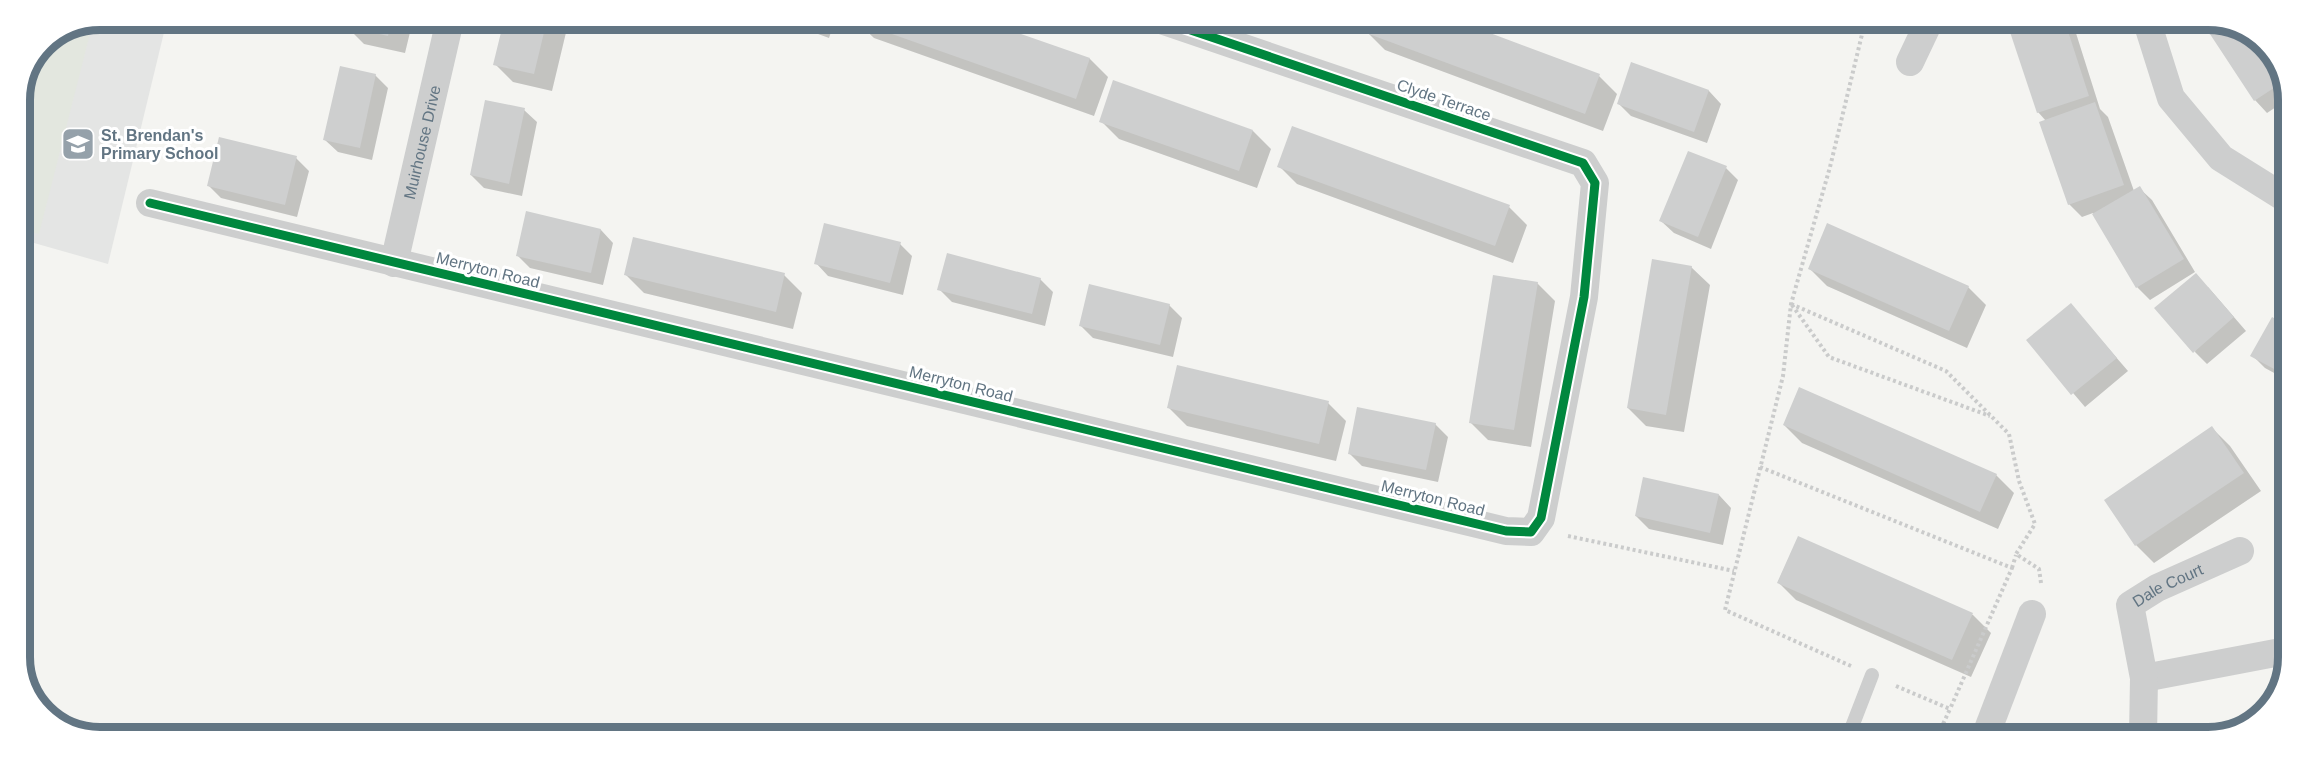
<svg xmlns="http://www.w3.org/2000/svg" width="2308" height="757" viewBox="0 0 2308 757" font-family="Arial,sans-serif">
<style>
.built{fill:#e4e5e4}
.green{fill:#e3e7df}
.shadow{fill:#0003}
.building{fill:#cecfcf}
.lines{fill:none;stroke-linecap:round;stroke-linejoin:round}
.path{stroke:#cacbcb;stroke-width:4;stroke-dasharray:3 3;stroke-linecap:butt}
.service{stroke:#cdcece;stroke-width:14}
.minor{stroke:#cdcece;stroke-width:28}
.cycleway-casing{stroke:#fff;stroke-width:13}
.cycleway{stroke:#00873e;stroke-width:9}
.labels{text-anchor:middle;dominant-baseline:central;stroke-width:6;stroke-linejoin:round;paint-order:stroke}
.street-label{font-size:16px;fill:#627583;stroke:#fff}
.poi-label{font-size:16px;font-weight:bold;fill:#627583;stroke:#fff;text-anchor:start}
.rim{fill:none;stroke:#627583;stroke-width:8}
</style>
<rect width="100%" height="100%" fill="#f4f4f1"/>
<path class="built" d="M100 20H167L108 264 20 239V99L43 43Z"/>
<path class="green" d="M93 22 39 234 20 230V99L43 43Z"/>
<path class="shadow" d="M348 20H413L405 53 364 44 346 26Z
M505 20H569L552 91 513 82 495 64Z
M780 20H835L829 38Z
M856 21H979L1090 59 1108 77 1094 116 874 38Z
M2046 22H2068L2075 30 2100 109 2108 117 2134 191 2139 188 2152 200 2195 272 2150 300 2137 287 2093 213 2082 217 2069 204 2046 121 2038 112Z
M1367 32 1599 76 1617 94 1603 131 1385 50Z
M2269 47 2288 94V99L2267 113 2255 100Z
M1632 64 1709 91 1721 104 1707 143 1631 116 1618 103Z
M375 75 388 88 372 160 338 152 325 140Z
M524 110 537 122 522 196 484 188 471 175Z
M1101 121 1253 131 1271 149 1257 188 1119 139Z
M296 158 309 171 297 217 221 198 208 185Z
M1279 166 1509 207 1527 225 1513 263 1297 184Z
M1726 168 1738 180 1711 249 1674 233 1661 221Z
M527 213 601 230 613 243 603 285 530 268 517 255Z
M900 244 912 256 903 295 828 276 816 263Z
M1691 267 1710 285 1684 432 1646 426 1628 408Z
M1809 268 1968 287 1986 305 1967 348 1827 286Z
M626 275H784L802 293 793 329 644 293Z
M1040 279 1053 292 1045 326 952 302 939 289Z
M1537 283 1555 301 1531 447 1488 440 1470 422Z
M2208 287 2246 331 2207 364 2195 352Z
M1169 305 1182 318 1173 357 1093 338 1080 325Z
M2071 305 2128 371 2085 407 2028 340Z
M2272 319 2287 327V380L2265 368 2252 355Z
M1328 403 1346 421 1336 461 1187 426 1169 408Z
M1435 424 1448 437 1438 482 1362 466 1349 453Z
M1784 425 1996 475 2014 493 1998 529 1802 443Z
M2212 428 2230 446 2261 491 2154 563 2136 545 2106 500Z
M1719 495 1731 508 1723 545 1649 529 1636 516Z
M1798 538 1973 615 1991 633 1971 677 1796 600 1778 582Z"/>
<path class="building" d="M346 20H391L388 36 345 26Z
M504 20H547L534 74 493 65Z
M801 20H818L816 26Z
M855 21H984L1090 58 1076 99Z
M1370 21H1458L1600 74 1585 114 1366 33Z
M2042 22H2065L2089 96 2037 113 2010 32Z
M2214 22H2229L2269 47 2283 82 2254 101 2206 28Z
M1631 62 1709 90 1694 132 1617 104Z
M340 66 376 74 360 148 323 140Z
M1113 80 1253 130 1239 171 1099 122Z
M485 100 525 108 509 184 470 175Z
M2095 102 2124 185 2068 205 2039 122Z
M2288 117V135L2281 131Z
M1292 126 1510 205 1495 246 1277 167Z
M219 137 297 156 285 205 207 186Z
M1688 151 1727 166 1698 237 1659 221Z
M2140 186 2184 259 2136 288 2092 214Z
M526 211 601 229 591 273 516 256Z
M824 223 901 242 890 283 814 264Z
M1827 223 1969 286 1949 331 1808 269Z
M633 237 785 273 776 312 624 275Z
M947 253 1041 278 1032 314 937 290Z
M1652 259 1692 266 1666 415 1627 408Z
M2196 273 2234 317 2193 353 2154 308Z
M1493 275 1538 282 1514 430 1469 423Z
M1089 284 1170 304 1160 345 1079 326Z
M2071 303 2117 358 2071 395 2026 340Z
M2272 317 2287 325V376L2250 356Z
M1177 365 1329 401 1319 444 1167 408Z
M1799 387 1997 474 1980 512 1783 425Z
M1357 407 1436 423 1426 470 1348 454Z
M2212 426 2244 473 2135 546 2104 500Z
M1643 477 1719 494 1710 533 1635 516Z
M1798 536 1973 613 1952 660 1777 583Z"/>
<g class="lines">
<path class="path" d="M1791 304 1946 371 2009 434 2019 481 2035 524 2016 554 2039 569 2041 583
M1792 305 1829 357 1990 416
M1760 467 2012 568 1950 709
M1568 536 1734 571
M2012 568 2016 555
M1851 666 1725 610 1783 376 1791 304 1830 167 1865 22
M1896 686 1950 709 1937 737"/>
<path class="service" d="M1848 737 1872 675"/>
<g class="minor">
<path d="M2147 22 2171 98 2221 158 2288 200"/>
<path d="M1910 62 1929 22"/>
<path d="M150 203 1506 531 1531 532 1541 518 1584 297 1595 183 1583 163 1164 21"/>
<path id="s1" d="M394 263 450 20"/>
<path d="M2144 678 2286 651"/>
<path d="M1985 737 2032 614"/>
<path id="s2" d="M2143 737 2144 678 2130 605 2157 588 2240 551"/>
</g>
<g class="cycleway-casing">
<path id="cycleway" d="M150 203 1506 531 1531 532 1541 518 1584 297 1595 183 1583 163 1164 21"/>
</g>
<use href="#cycleway" class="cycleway"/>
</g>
<defs>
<g id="school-square" transform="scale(1.725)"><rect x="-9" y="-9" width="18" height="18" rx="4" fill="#95a1aa" stroke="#fff"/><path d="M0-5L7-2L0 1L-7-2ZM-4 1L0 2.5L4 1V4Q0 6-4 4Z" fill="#fff"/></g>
</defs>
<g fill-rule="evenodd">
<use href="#school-square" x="78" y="144"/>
</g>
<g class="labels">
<g class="street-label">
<text transform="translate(1444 100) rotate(19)">Clyde Terrace</text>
<text stroke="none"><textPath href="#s1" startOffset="124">Muirhouse Drive</textPath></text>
<text transform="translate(488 270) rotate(14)">Merryton Road</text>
<text transform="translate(961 384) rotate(14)">Merryton Road</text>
<text transform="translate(1433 498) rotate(14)">Merryton Road</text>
<text stroke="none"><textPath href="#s2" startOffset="176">Dale Court</textPath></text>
</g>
<g class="poi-label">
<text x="101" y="135">St. Brendan's<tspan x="101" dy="18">Primary School</tspan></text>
</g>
</g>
<path d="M0 0H2308V757H0ZM100 30H2208A70 70 0 0 1 2278 100V657A70 70 0 0 1 2208 727H100A70 70 0 0 1 30 657V100A70 70 0 0 1 100 30Z" fill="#fff" fill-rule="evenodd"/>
<path class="rim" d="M100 30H2208A70 70 0 0 1 2278 100V657A70 70 0 0 1 2208 727H100A70 70 0 0 1 30 657V100A70 70 0 0 1 100 30Z"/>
</svg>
